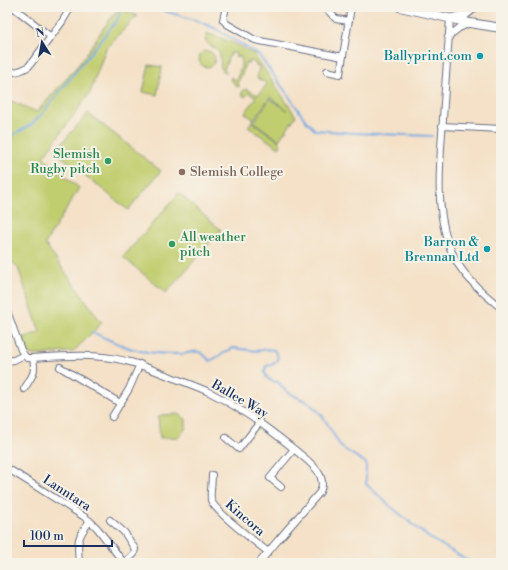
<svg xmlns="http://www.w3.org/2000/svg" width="508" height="570" viewBox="0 0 508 570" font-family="'Libre Bodoni',serif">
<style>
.green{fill:#c1ce70;stroke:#6e7e67}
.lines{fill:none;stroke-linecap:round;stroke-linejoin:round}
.stream{stroke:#76a9e2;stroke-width:2}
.minor-casing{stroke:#676d83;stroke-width:8}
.tertiary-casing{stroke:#676d83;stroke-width:10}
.minor{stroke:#fff;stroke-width:6}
.tertiary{stroke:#fff;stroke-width:8}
.culture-dot{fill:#0f9aa8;stroke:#f7f3e8;stroke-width:1.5}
.leisure-dot{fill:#2e9e5b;stroke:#f7f3e8;stroke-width:1.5}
.education-dot{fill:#8d6e63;stroke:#f7f3e8;stroke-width:1.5}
.labels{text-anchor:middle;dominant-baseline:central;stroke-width:4;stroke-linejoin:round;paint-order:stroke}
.culture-label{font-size:13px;fill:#0d838f;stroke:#f7f3e8;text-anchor:end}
.leisure-label{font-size:13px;fill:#27864d;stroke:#f7f3e8;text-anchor:end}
.education-label{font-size:13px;fill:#785e54;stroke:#f7f3e8;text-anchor:start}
.street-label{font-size:13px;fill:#1b2f5e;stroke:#f7f3e8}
</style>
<rect width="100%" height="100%" fill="#f7f3e8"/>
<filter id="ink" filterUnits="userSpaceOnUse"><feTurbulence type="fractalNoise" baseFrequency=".025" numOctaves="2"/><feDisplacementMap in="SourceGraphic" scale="8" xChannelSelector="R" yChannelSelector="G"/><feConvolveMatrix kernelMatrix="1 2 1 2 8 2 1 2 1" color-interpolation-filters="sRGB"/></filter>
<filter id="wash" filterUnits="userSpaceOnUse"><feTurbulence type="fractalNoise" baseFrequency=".012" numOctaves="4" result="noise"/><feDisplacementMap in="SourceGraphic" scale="16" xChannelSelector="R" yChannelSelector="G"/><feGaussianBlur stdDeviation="0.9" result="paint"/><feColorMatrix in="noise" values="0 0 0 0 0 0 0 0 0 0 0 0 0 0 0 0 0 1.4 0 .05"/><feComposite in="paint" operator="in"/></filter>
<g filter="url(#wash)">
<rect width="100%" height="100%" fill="#f4e1c7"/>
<path class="green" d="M119 8 137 16 106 48 90 93 43 157 79 188 45 244 102 323 73 352C67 352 62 352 56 353 48 353 35 358 28 353 23 350 22 344 20 339L40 332 18 268 7 257V99L37 112 80 63 105 26Z
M206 33 232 42 254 54 296 116 279 140 254 122 270 99 287 110 270 97 252 122 279 141 281 146 279 148 248 127 253 119 245 113 256 98 249 93 245 97 241 94 244 90 246 89 258 95 267 84 257 78 259 66 255 65V62L250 61 249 63H245L242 75 237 83 240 86 237 87 231 80 230 78 231 77 235 80C240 74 242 65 241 57H236L235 53H230L231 56 228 57 227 62 224 69 227 73H226C216 67 223 61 219 53 214 44 203 48 206 33Z
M199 59a8 8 0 1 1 16 0a8 8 0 1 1-16 0Z
M149 65 162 67 157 95 143 92Z
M88 113 161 171 128 210 55 151Z
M179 193 221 230 166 293 123 257Z
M178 414 186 419V428L179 437 160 438 158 417 161 415Z"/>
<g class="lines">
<path class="stream" d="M135 7 158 9 198 21 216 29 259 55 288 95 306 121 315 130 354 133 432 136
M7 138 31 125 41 115 117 20 121 8 126 7
M92 332C103 337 113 342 124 346 141 353 161 354 179 354 197 354 195 345 210 361L233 348 258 351 266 349 274 350 277 355 278 360 272 365 266 366C263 377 268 381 278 382L283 388 289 393 309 403 322 415 341 447 366 463V484L390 506 428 537 472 563"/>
</g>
</g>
<g filter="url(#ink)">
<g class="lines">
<g class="minor-casing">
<path id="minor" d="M13 7 51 37
M226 7 223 20 227 24 255 40 343 57
M325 7 336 19 349 21
M450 18C448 52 445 85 443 119 440 165 433 216 455 259 466 279 484 294 501 308
M448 37 459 28 470 23
M327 71 340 74 351 7
M7 72C15 73 22 71 29 66L62 22 71 7
M442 126 501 129
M7 311 21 350 24 355
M24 355 27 358H32C63 356 95 353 126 361 140 364 153 370 166 375 181 381 196 386 211 393 241 408 268 428 294 449 306 460 329 473 320 492L279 539 259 563
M7 361 14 360 24 355
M60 367 120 403
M24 389C32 376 36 374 33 358
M112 417 129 389 140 364
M226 438 239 449 260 422
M7 468 83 516 90 521 98 529 124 563
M212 475C212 483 210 493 211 500 214 511 257 543 268 552
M281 487 270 478 294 449
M110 520 124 532 135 549 134 554 124 563
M79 562C77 542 77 537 90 521"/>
</g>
<g class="tertiary-casing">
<path id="tertiary" d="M400 7 470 23 501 28
M453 18 465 15 475 7"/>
</g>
<use href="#minor" class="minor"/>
<use href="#tertiary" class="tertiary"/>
</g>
</g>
<g class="culture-dot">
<circle cx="480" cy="56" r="4"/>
<circle cx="487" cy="249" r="4"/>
</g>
<g class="leisure-dot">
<circle cx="108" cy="161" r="4"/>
<circle cx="172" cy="244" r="4"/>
</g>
<circle class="education-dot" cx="182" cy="172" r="4"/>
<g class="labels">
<g class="culture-label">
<text x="472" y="56">Ballyprint.com</text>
<text x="479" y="242">Barron &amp;<tspan x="479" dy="15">Brennan Ltd</tspan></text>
</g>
<g class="leisure-label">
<text x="100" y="154">Slemish<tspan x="100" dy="15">Rugby pitch</tspan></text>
<text x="180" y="237" text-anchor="start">All weather<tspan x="180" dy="15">pitch</tspan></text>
</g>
<g class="education-label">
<text x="190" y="172">Slemish College</text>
</g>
<g class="street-label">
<text transform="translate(240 399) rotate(30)">Ballee Way</text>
<text transform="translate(67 493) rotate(33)">Lanntara</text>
<text transform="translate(245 518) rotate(41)">Kincora</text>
</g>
</g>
<rect width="508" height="570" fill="none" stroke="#f7f3e8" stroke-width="24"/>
<g transform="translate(42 42) rotate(349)" stroke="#f7f3e8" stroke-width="3" paint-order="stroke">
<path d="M0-3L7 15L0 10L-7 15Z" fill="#1b2f5e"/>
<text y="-6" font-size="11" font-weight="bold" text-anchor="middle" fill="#1b2f5e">N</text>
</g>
<path d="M24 540v6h88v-6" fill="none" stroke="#1b2f5e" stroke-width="2"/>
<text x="30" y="540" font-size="12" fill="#1b2f5e" stroke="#f7f3e8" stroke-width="3" paint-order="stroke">100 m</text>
</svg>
